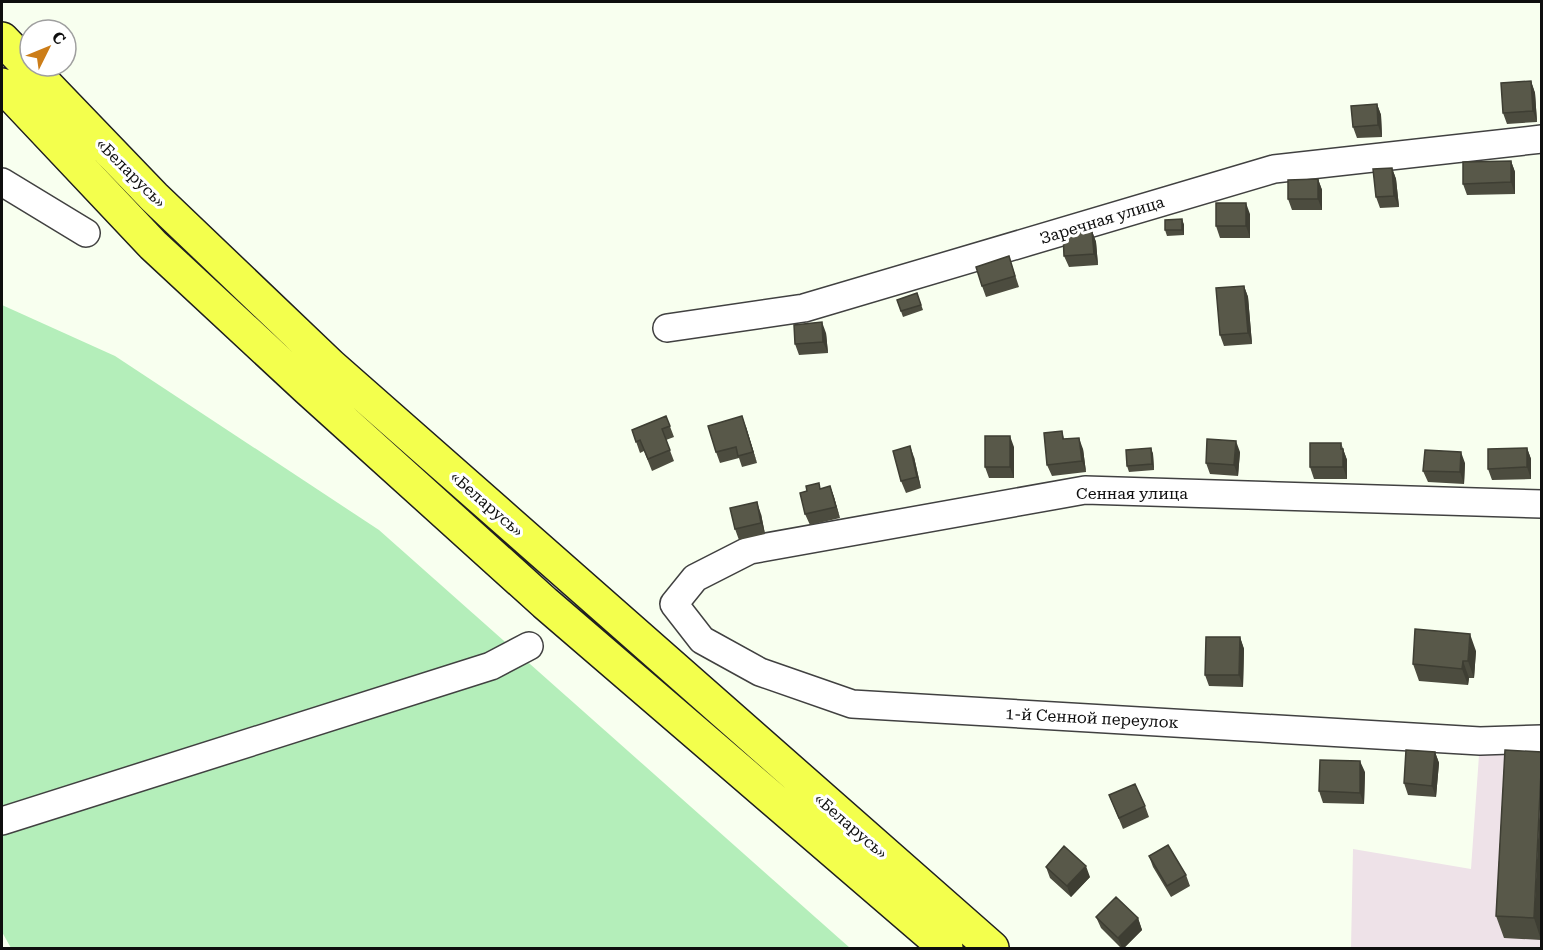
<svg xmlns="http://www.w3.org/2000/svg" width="1543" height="950" viewBox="0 0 1543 950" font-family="'Roboto Serif',serif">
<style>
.industrial{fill:#eee2e8}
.green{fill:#b4eeba}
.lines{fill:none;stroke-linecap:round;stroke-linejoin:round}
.minor-casing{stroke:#414141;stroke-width:30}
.highway-casing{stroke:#1f1f1f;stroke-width:36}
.minor{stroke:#fff;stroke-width:27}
.highway{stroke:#f3ff4d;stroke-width:33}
.wall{fill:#4c4c3f}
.shaded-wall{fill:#3e3e33}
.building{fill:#585849;stroke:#3e3e33;stroke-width:1.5}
.labels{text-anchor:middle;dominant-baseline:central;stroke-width:6;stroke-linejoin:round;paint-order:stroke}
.street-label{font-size:16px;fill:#0e0e0e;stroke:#fff}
</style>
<rect width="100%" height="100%" fill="#f8ffef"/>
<path class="industrial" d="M1541 739V948H1351L1353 849 1471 869 1480 741Z"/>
<path class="green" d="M2 305 115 356 379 530 850 948H11L2 932Z"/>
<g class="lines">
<g class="minor-casing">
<path id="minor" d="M2 182 86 233
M667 328 804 308 1274 169 1542 139
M1542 504 1085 490 750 550 695 578 674 604 702 640 760 672 852 704 1480 741 1542 739
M2 821 491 666 529 646"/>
</g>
<g class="highway-casing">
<path id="highway" d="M2 39 154 197 331 366 992 948
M2 85 153 245 308 389 545 603 946 948"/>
</g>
<use href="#minor" class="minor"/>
<use href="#highway" class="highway"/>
</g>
<path class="wall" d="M1531 81 1535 93 1537 122 1507 124 1503 113Z
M1377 104 1381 115 1382 137 1357 138 1353 127Z
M1511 161 1515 172V194L1467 195 1463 184Z
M1392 168 1396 179 1399 207 1380 208 1376 197Z
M1318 179 1322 190V210H1292L1288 199Z
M1250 214V238H1220L1216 226Z
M1182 219 1184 225V235L1167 236 1165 230Z
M1092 231 1096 242 1098 265 1069 267 1064 256Z
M1009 256 1019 287 986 297 982 286Z
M1244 286 1248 297 1252 344 1224 346 1220 335Z
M917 293 923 310 903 317 897 300Z
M826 333 828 353 799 355 795 344Z
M666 416 674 437 666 440 674 461 652 471 644 451 640 453 632 430Z
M746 427 757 463 742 467 739 458 720 463 716 452Z
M1062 431 1064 439 1083 449 1086 472 1052 476 1047 465Z
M1014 447V478H989L985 467Z
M1151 448 1153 454 1154 470 1129 472 1127 466Z
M1527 448 1531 459V479L1492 480 1488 469Z
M1343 449 1347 460V479H1314L1310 467Z
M1240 452 1238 476 1210 474 1206 463Z
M914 457 921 488 906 493 901 481Z
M1465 463 1464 484 1428 482 1423 471Z
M830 486 834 497 840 518 810 525 805 514 821 489Z
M761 514 765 534 739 540 735 529Z
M1240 637 1244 649 1243 687 1209 686 1205 675Z
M1476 651 1474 678H1469L1468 685 1419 681 1413 664Z
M1505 750 1541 940 1504 938 1496 916Z
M1435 752 1439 763 1436 797 1408 795 1404 783Z
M1365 772 1364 804 1323 803 1319 791Z
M1109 795 1145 806 1149 817 1123 829Z
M1149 856 1186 875 1190 886 1171 897 1153 867Z
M1046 867 1090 877 1071 897 1050 878Z
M1096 917 1138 918 1142 930 1124 948H1121L1101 928Z"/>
<path class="shaded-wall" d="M1531 81 1535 93 1537 122 1533 111Z
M1377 104 1381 115 1382 137 1378 125Z
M1511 161 1515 172V194L1511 182Z
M1392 168 1396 179 1399 207 1394 196Z
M1318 179 1322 190V210L1318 199Z
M1246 203 1250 214V238L1246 226Z
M1182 219 1184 225V235L1182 230Z
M1092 231 1096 242 1098 265 1094 254Z
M1244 286 1248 297 1252 344 1248 333Z
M822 322 826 333 828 353 823 342Z
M742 416 746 427 757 463 753 452Z
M1010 436 1014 447V478L1010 467Z
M1079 438 1083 449 1086 472 1082 461Z
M1236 441 1240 452 1238 476 1234 465Z
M1341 443 1347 460V479L1343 467Z
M910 446 914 457 921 488 917 477Z
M1151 448 1153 454 1154 470 1152 464Z
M1527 448 1531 459V479L1527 467Z
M1461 452 1465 463 1464 484 1460 472Z
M830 486 834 497 840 518 836 507Z
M757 502 761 514 765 534 761 523Z
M1470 634 1476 651 1474 678 1468 661Z
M1240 637 1244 649 1243 687 1239 675Z
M1463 661 1469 678 1468 685 1462 669Z
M1435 752 1439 763 1436 797 1432 786Z
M1360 761 1365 772 1364 804 1360 793Z
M1542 762V938L1541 940 1534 918Z
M1086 866 1090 877 1071 897 1067 886Z
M1138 918 1142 930 1124 948H1122L1118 938Z"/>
<path class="building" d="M1531 81 1533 111 1503 113 1501 83Z
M1377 104 1378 125 1353 127 1351 106Z
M1511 161V182L1463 184V162Z
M1392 168 1394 196 1376 197 1373 169Z
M1318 179V199H1288V180Z
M1216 203H1246V226H1216Z
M1182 219V230H1165V220Z
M1092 231 1094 254 1064 256 1063 233Z
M1009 256 1015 276 982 286 976 267Z
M1244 286 1248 333 1220 335 1216 288Z
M917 293 921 305 901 311 897 300Z
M822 322 823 342 795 344 794 325Z
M666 416 670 426 662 429 670 450 648 459 640 440 636 442 632 430Z
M742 416 753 452 738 456 736 447 716 452 708 426Z
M1062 431 1063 439 1079 438 1082 461 1047 465 1044 433Z
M985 436H1010V467H985Z
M1207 439 1236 441 1234 465 1206 463Z
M1310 443H1341V449H1343V467H1310Z
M910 446 917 477 901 481 893 451Z
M1151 448 1152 464 1127 466 1126 450Z
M1527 448V467L1488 469V449Z
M1425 450 1461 452 1460 472 1423 471Z
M819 483 820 489 830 486 836 507 805 514 800 493 807 491 806 486Z
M757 502 761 523 735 529 730 508Z
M1415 629 1470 634 1468 661H1463L1462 669 1413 664Z
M1206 637H1240L1239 675H1205Z
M1406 750 1435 752 1432 786 1404 783Z
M1505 750 1542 752 1534 918 1496 916Z
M1320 760 1360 761V793L1319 791Z
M1135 784 1145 806 1119 818 1109 795Z
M1168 845 1186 875 1167 886 1149 856Z
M1064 846 1086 866 1067 886 1046 867Z
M1116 897 1138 918 1118 938 1096 917Z"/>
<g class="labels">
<g class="street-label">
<text transform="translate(131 173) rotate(45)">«Беларусь»</text>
<text transform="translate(1102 220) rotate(-17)">Заречная улица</text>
<text x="1132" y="493">Сенная улица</text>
<text transform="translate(487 504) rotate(41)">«Беларусь»</text>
<text transform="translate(1092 718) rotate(3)">1-й Сенной переулок</text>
<text transform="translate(851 826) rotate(41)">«Беларусь»</text>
</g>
</g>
<rect width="1543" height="950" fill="none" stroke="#0e0e0e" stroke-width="6"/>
<g transform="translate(48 48) rotate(47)"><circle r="28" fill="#ffffff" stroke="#9f9f9f" stroke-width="1.5"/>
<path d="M0-4.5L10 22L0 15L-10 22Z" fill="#cc7d18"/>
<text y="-9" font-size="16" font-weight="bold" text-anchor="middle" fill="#0e0e0e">С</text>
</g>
</svg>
